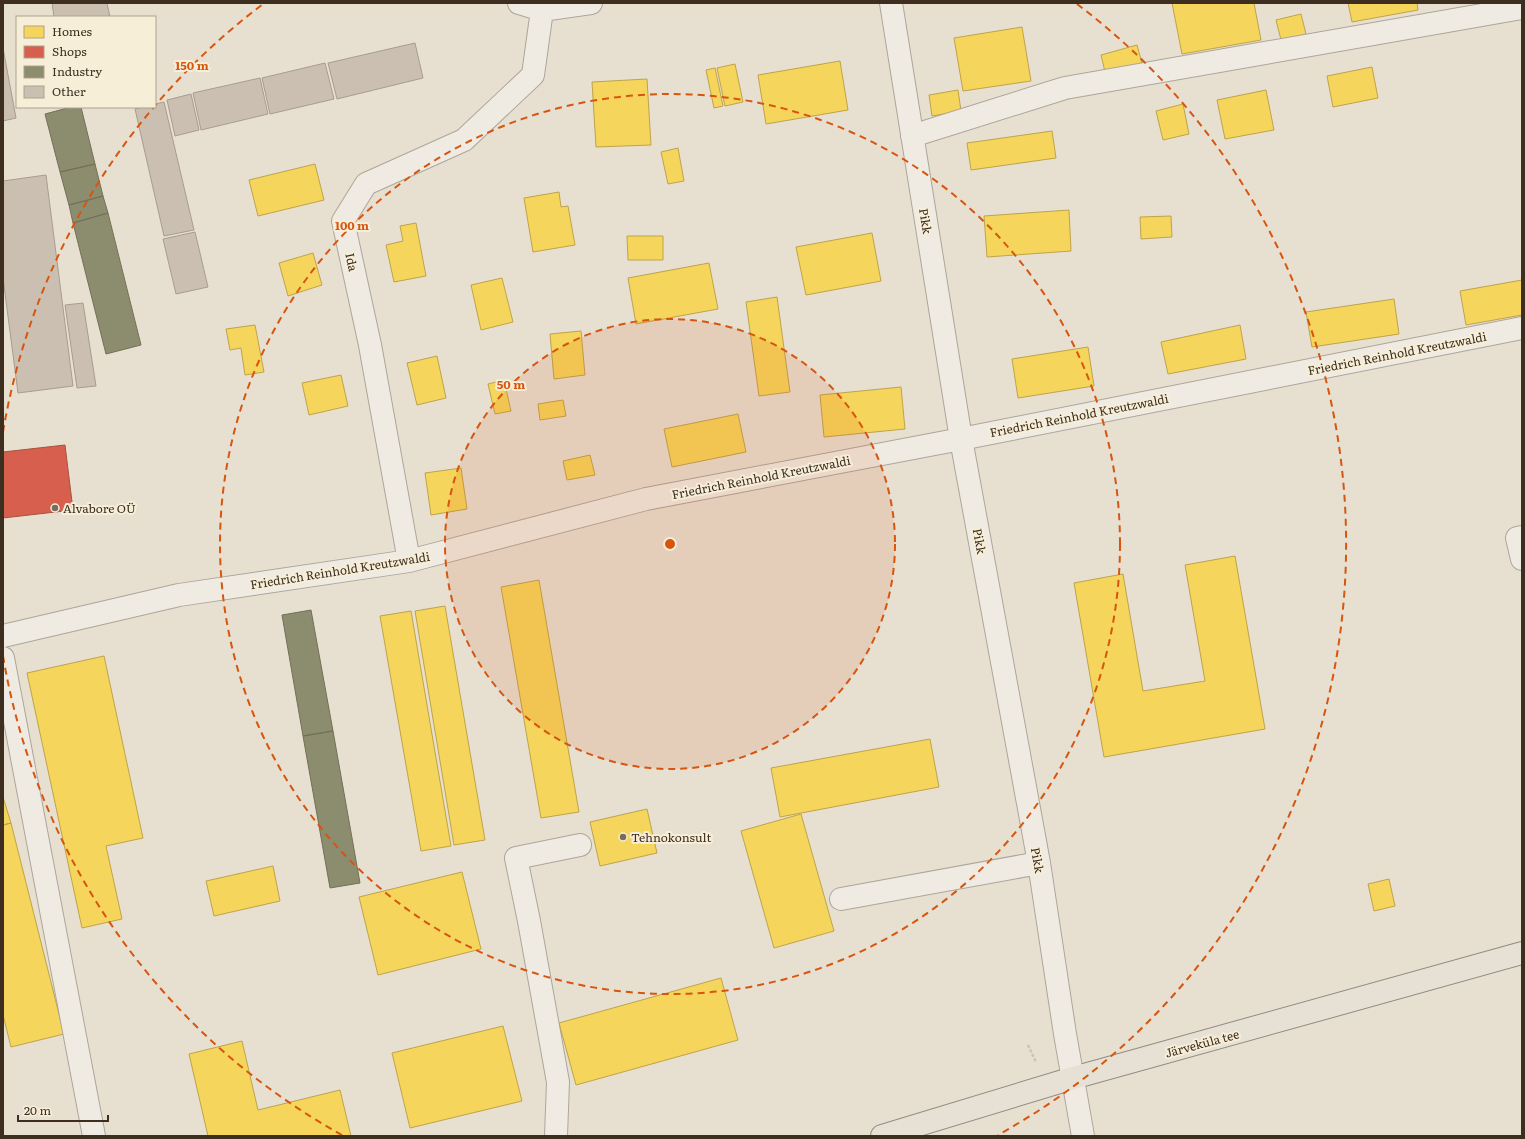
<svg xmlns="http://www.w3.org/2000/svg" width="1525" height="1139" viewBox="0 0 1525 1139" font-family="Literata,serif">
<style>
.homes{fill:#f6d55c;stroke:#bea34a}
.shops{fill:#d6604d;stroke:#a85140}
.industry{fill:#8c8c6e;stroke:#747057}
.building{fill:#cbbfb2;stroke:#a89c90}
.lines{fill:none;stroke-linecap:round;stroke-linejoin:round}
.minor-casing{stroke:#ada599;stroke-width:24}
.major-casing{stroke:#928b80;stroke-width:24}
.path{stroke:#c8c2b9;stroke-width:2.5;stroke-dasharray:3 2;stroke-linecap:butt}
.minor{stroke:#efebe3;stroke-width:22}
.major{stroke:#e6e1d4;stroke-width:22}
.ring{fill:none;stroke:#d7550e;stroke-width:2;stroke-dasharray:7 5}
.poi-dot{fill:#786c5e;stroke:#f7eed8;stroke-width:1.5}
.labels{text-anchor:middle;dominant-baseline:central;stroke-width:4;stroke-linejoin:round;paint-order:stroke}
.street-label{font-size:12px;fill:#3d2e20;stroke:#f7eed8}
.poi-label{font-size:12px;fill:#3d2e20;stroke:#f7eed8;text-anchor:start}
.centre{fill:#d7550e;stroke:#f7eed8;stroke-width:2}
.ring-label{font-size:12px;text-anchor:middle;font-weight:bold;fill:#d7550e;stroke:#f7eed8;stroke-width:4;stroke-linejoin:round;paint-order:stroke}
</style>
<rect width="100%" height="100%" fill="#e7e0d1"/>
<path class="homes" d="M1172 3H1254L1261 40 1182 54Z
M1348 3H1417L1418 10 1352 22Z
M1301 14 1306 34 1281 40 1276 20Z
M1022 27 1031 81 963 91 954 38Z
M1137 45 1143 67 1106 76 1101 55Z
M840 61 848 110 766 124 758 75Z
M735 64 743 102 725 106 717 68Z
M1372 67 1378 98 1333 107 1327 76Z
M715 68 723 106 714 108 706 70Z
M647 79 651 145 596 147 592 82Z
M958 90 961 111 932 116 929 95Z
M1266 90 1274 130 1225 139 1217 100Z
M1183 104 1189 134 1163 140 1156 111Z
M1052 131 1056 158 971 170 967 143Z
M678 148 684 181 668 184 661 152Z
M315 164 324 200 258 216 249 180Z
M559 192 561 207 568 206 575 245 533 252 524 198Z
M1069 210 1071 251 987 257 984 216Z
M1171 216 1172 237 1141 239 1140 217Z
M416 223 426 276 394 282 386 245 403 241 400 226Z
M872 233 881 281 806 295 796 247Z
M627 236H663V260H628Z
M313 253 322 285 288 296 279 263Z
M709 263 718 309 636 324 628 278Z
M502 278 513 322 481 330 471 285Z
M1522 280V315L1466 325 1460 291Z
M777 297 790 392 759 396 746 302Z
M1394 299 1399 334 1312 347 1306 312Z
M255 325 264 372 245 375 241 348 230 350 226 329Z
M1240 325 1246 359 1168 374 1161 342Z
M581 331 585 375 554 379 550 334Z
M1088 347 1094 386 1018 398 1012 359Z
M437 356 446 398 417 405 407 363Z
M341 375 348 406 309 415 302 383Z
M504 380 511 411 495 414 488 384Z
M901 387 905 429 824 437 820 395Z
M563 400 566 416 540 420 538 404Z
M738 414 746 452 672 467 664 429Z
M590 455 595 475 567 480 563 461Z
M461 468 467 509 431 515 425 473Z
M1235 556 1265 729 1104 757 1074 583 1123 574 1143 691 1205 681 1185 565Z
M539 580 579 812 541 818 501 587Z
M445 606 485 840 454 845 415 611Z
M411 611 451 846 421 851 380 616Z
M104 656 143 838 106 846 122 919 82 928 27 673Z
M930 739 939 787 780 817 771 768Z
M3 797 11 823 3 825Z
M647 809 657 853 600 866 590 822Z
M801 814 834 931 774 948 741 831Z
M11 823 64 1034 11 1047 3 1015V825Z
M273 866 280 901 214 916 206 881Z
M462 872 481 949 378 975 359 897Z
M1389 879 1395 906 1374 911 1368 884Z
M721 978 738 1040 576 1085 559 1023Z
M503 1026 522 1101 410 1128 392 1053Z
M242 1041 258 1110 340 1090 351 1136H208L189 1054Z"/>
<path class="shops" d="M65 445 73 510 3 518V452Z"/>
<path class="industry" d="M71 107H81L95 164 60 172 45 114Z
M95 164 103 196 69 205 60 172Z
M103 196 108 213 73 223 69 205Z
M108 213 141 345 106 354 73 223Z
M311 610 333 731 303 736 282 615Z
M333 731 360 883 330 888 303 736Z"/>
<path class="building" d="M52 3H107L110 17H54Z
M415 43 423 78 337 99 328 63Z
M3 48 16 118 3 121Z
M325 63 334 99 270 114 262 78Z
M260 78 268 114 201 130 193 93Z
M191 94 199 130 175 136 167 100Z
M164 102 194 230 164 236 135 109 143 107H155V104Z
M46 175 73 386 18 393 3 278V181Z
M195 232 208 287 176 294 163 239Z
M83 303 96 386 77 388 65 305Z"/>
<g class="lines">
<g class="minor-casing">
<path id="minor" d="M519 3 542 10 591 3
M891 3 961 439 1039 863 1065 1034 1083 1136
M912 136 1065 88 1522 8
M1522 537 1517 538 1522 559
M409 561 370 345 343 221 366 184 464 140 533 75 542 10
M3 636 179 595 409 561 646 499 961 439 1522 328
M3 658 94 1136
M841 899 1039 863
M556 1136 558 1082 529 921 516 858 580 845"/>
</g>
<g class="major-casing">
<path id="major" d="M882 1136 1073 1078 1522 953"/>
</g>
<path class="path" d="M1028 1045 1036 1062"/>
<use href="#minor" class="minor"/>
<use href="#major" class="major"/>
</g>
<circle cx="670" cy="544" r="225" fill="#d7550e" fill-opacity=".12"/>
<g class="ring">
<circle cx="670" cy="544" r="225"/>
<circle cx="670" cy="544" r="450"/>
<path d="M342 1135A676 676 0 0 1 3 656M3 432A676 676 0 0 1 263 4M1077 4A676 676 0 0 1 998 1135"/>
</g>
<g class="poi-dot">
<circle cx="55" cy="508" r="4"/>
<circle cx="623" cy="837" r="4"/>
</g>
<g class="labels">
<g class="street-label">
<text transform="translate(926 221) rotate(81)">Pikk</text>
<text transform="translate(352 262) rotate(78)">Ida</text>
<text transform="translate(1397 353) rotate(-11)">Friedrich Reinhold Kreutzwaldi</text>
<text transform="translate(1079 415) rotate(-11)">Friedrich Reinhold Kreutzwaldi</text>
<text transform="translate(761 477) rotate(-11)">Friedrich Reinhold Kreutzwaldi</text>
<text transform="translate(980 541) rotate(80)">Pikk</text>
<text transform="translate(340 570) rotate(-9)">Friedrich Reinhold Kreutzwaldi</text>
<text transform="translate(1038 860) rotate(80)">Pikk</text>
<text transform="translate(1202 1043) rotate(-15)">Järveküla tee</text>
</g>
<g class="poi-label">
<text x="63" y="508">Alvabore OÜ</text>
<text x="631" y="837">Tehnokonsult</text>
</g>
</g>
<circle cx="670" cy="544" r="6" class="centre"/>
<g class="ring-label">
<text x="192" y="70">150 m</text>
<text x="352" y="230">100 m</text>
<text x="511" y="389">50 m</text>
</g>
<rect width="1525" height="1139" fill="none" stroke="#3d2e20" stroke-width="8"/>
<rect x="16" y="16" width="140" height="92" fill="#f7eed8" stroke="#ada18e"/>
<rect x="24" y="26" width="20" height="12" fill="#f6d55c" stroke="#ada18e"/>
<text x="52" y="36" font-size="12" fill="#3d2e20">Homes</text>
<rect x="24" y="46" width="20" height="12" fill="#d6604d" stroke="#ada18e"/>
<text x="52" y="56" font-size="12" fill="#3d2e20">Shops</text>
<rect x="24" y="66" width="20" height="12" fill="#8c8c6e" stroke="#ada18e"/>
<text x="52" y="76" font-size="12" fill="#3d2e20">Industry</text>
<rect x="24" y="86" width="20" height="12" fill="#cbbfb2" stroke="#ada18e"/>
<text x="52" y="96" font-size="12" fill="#3d2e20">Other</text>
<path d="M18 1115v6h90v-6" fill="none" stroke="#3d2e20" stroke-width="2"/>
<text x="24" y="1115" font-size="12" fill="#3d2e20" stroke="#f7eed8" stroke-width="3" paint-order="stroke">20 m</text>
</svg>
